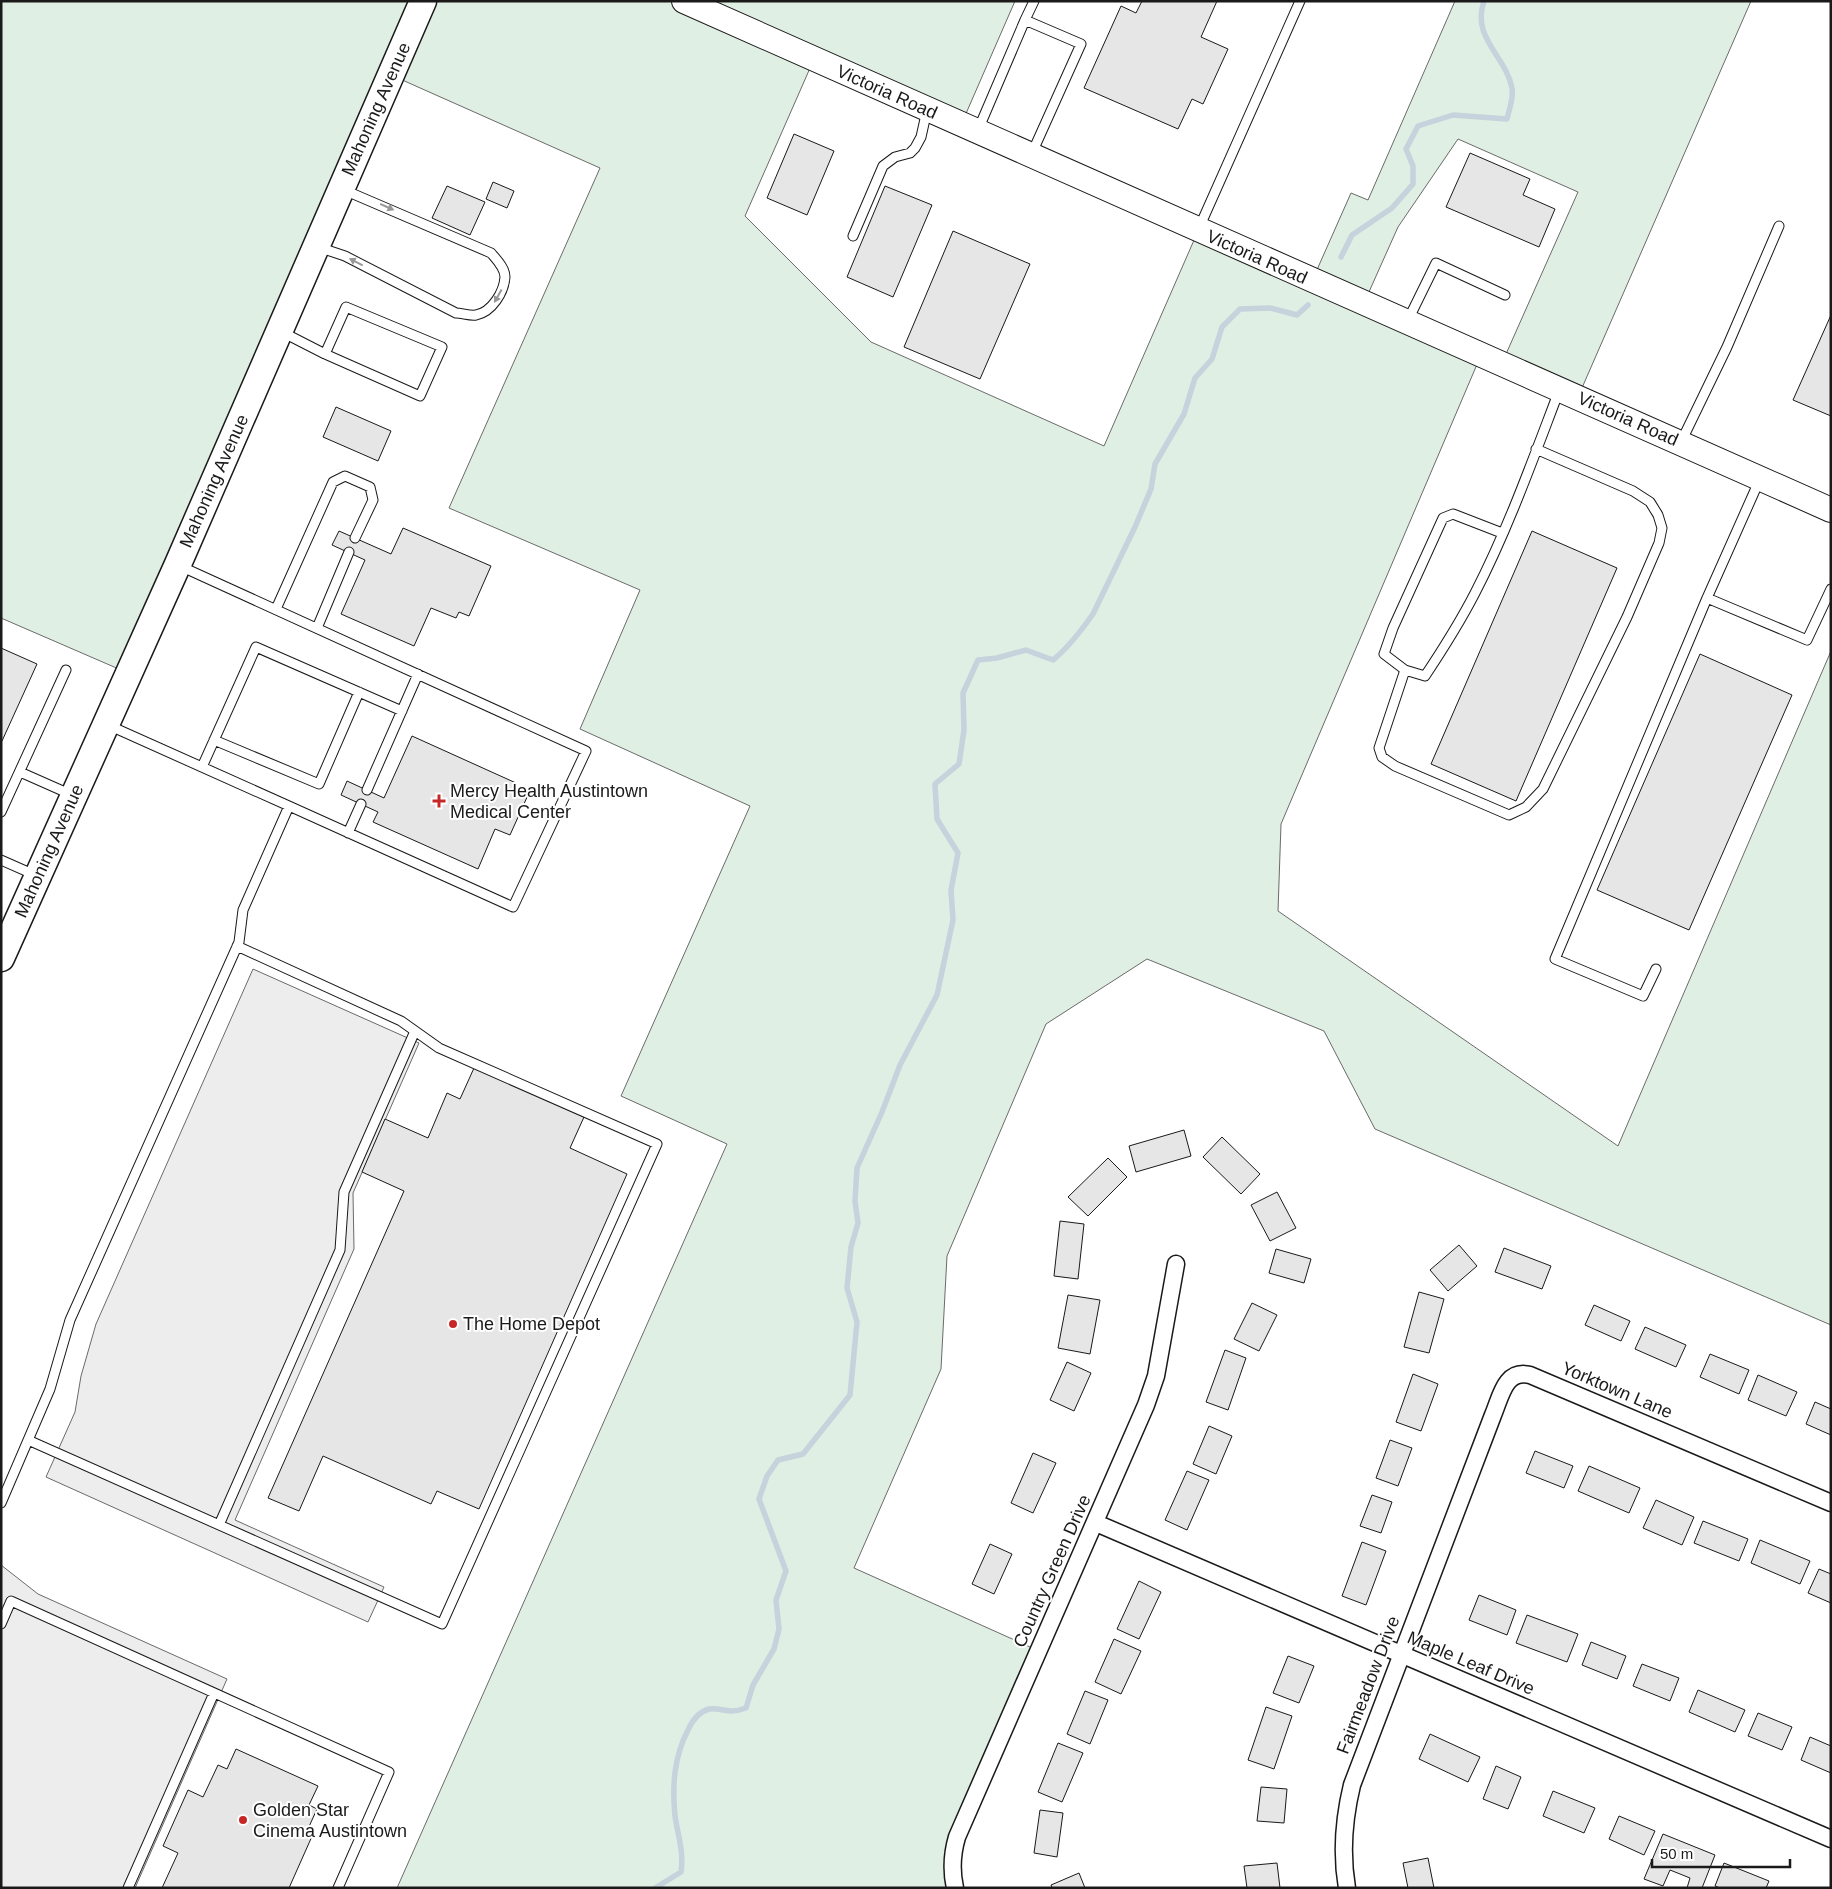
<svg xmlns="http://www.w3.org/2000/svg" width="1832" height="1889" viewBox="0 0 1832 1889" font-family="Arial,sans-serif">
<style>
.green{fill:#e0efe3;stroke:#6a6a6a}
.parking{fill:#ededed;stroke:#6a6a6a}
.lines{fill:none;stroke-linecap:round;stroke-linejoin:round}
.stream{stroke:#c6d2dc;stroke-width:5.5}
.building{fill:#e6e6e6;stroke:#1a1a1a}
.lane-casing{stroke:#1a1a1a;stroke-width:11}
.street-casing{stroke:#1a1a1a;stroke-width:19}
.secondary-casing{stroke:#1a1a1a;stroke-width:26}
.primary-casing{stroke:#1a1a1a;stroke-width:29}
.lane{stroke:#fff;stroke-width:9}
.street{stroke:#fff;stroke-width:16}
.secondary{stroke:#fff;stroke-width:24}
.primary{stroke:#fff;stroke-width:26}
.oneway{fill:#989898}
.poi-dot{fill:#c62828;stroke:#fff;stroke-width:2}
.labels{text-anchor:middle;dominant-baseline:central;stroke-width:4;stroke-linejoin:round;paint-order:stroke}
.street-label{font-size:18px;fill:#1a1a1a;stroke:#fff}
.poi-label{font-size:18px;fill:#1a1a1a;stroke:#fff;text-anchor:start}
</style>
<rect width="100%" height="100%" fill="#fff"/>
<path class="green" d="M1 1H1015L961 125 814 59 745 216 871 342 1104 446 1198 231 1312 281 1351 193 1368 200 1455 1H1751L1578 397 1502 363 1578 192 1458 139 1398 227 1364 303 1481 355 1281 824 1278 911 1618 1146 1831 651V1325L1375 1129 1324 1031 1147 959 1046 1024 947 1256 941 1369 854 1568 1039 1651 957 1837 955 1888H397L727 1144 621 1096 750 806 580 729 640 590 449 508 600 168 391 75 128 673 1 618Z"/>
<path class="parking" d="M253 969 419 1043 353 1193 354 1249 235 1520 384 1587 368 1622 46 1477 75 1412 81 1376 96 1324Z
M1 1565 38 1594 227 1679 135 1888H1Z"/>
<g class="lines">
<path class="stream" d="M1341 257 1352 235 1392 208 1413 184V166L1406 149 1418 126 1453 115 1507 119C1509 110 1514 97 1512 88 1506 56 1471 38 1484 1
M655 1888 681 1872C684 1852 678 1836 675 1816 672 1785 674 1757 688 1730 692 1721 698 1712 709 1709 722 1707 727 1715 746 1708L753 1685 774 1649 779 1629 776 1600 786 1571 759 1499 767 1476 778 1460 803 1454 850 1395 857 1322 847 1288 851 1247 858 1223 855 1201 857 1168 882 1112 900 1065 937 995 953 920 951 890 958 853 937 819 935 784 959 764 964 730 963 693 978 660 997 658 1026 650 1053 660C1069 647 1081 631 1093 614L1135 527 1151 489 1155 464 1184 414 1195 378 1212 359 1222 327 1240 309 1270 308 1297 315 1308 305"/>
</g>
<path class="building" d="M1142 1H1217L1201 37 1228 49 1203 104 1192 99 1178 129 1084 88 1121 6 1136 13Z
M794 134 834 151 807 215 767 198Z
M1470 153 1530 179 1523 195 1555 209 1539 247 1446 207Z
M493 182 514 191 507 208 486 199Z
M447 186 485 202 470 235 432 218Z
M885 186 932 205 893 297 847 277Z
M953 231 1030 264 980 379 904 347Z
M1831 315V416L1793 400Z
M336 407 391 431 378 461 323 437Z
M403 528 491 566 469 616 459 612 456 618 431 608 414 646 341 614 365 560 332 545 339 531 391 554Z
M1532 531 1617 568 1516 801 1431 764Z
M1 648 37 664 2 741 1 740Z
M1700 654 1792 695 1689 930 1597 890Z
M412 736 516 783 514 789 528 795 510 835 495 829 478 869 373 822 378 812 341 795 347 781 384 798Z
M474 1068 584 1117 570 1148 627 1174 479 1509 437 1491 431 1504 323 1456 299 1511 268 1498 404 1191 362 1172 385 1119 428 1138 447 1093 460 1099Z
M1184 1130 1191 1156 1136 1172 1129 1146Z
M1222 1137 1260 1174 1241 1194 1203 1157Z
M1108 1158 1127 1177 1088 1216 1068 1197Z
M1277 1192 1296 1228 1270 1241 1251 1205Z
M1060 1221 1084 1224 1078 1279 1054 1276Z
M1459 1245 1477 1266 1448 1291 1430 1270Z
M1504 1248 1551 1266 1542 1289 1495 1272Z
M1276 1249 1311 1259 1304 1283 1269 1273Z
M1419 1292 1444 1299 1429 1353 1404 1347Z
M1068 1295 1100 1300 1090 1354 1058 1348Z
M1252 1303 1277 1315 1259 1351 1234 1339Z
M1594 1305 1630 1321 1621 1341 1585 1325Z
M1645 1327 1686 1345 1676 1367 1635 1349Z
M1225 1350 1246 1358 1228 1410 1206 1402Z
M1710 1354 1749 1370 1739 1394 1700 1377Z
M1067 1362 1091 1373 1074 1411 1050 1400Z
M1413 1374 1438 1384 1421 1431 1396 1422Z
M1758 1375 1797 1392 1786 1416 1748 1400Z
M1815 1402 1831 1409V1435L1806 1424Z
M1209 1426 1232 1436 1216 1474 1193 1464Z
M1390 1440 1412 1448 1398 1486 1376 1478Z
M1535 1451 1573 1466 1564 1488 1526 1473Z
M1033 1453 1056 1463 1033 1513 1011 1503Z
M1589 1466 1640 1488 1629 1513 1578 1491Z
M1187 1471 1209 1480 1187 1530 1165 1520Z
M1372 1495 1392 1502 1381 1533 1360 1526Z
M1656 1500 1694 1517 1682 1545 1643 1528Z
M1703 1521 1748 1539 1739 1561 1694 1543Z
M1760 1540 1810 1561 1800 1584 1751 1563Z
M1362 1542 1386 1551 1366 1605 1342 1596Z
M990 1544 1012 1554 994 1594 972 1584Z
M1819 1569 1831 1574V1603L1808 1593Z
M1139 1581 1161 1592 1139 1639 1117 1629Z
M1479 1595 1516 1610 1507 1635 1469 1620Z
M1527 1615 1578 1634 1567 1662 1516 1643Z
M1114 1639 1141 1651 1121 1694 1095 1682Z
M1591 1642 1626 1656 1617 1679 1582 1665Z
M1288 1656 1314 1666 1299 1703 1273 1693Z
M1642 1664 1679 1678 1670 1701 1633 1686Z
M1698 1690 1745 1710 1735 1732 1689 1712Z
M1085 1691 1108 1700 1090 1744 1067 1734Z
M1266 1707 1292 1716 1274 1769 1248 1760Z
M1758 1713 1792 1727 1782 1750 1748 1736Z
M1430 1734 1480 1757 1468 1782 1419 1759Z
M1810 1737 1831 1746V1773L1801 1760Z
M1058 1743 1083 1753 1062 1802 1038 1792Z
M236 1749 318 1786 309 1805 317 1809 307 1831 313 1834 289 1888H162L178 1853 163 1846 188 1790 203 1797 218 1765 227 1769Z
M1496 1766 1521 1777 1508 1809 1483 1799Z
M1261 1787 1287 1789 1284 1823 1257 1821Z
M1553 1791 1595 1808 1584 1833 1543 1816Z
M1040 1810 1063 1813 1057 1857 1034 1853Z
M1619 1816 1655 1831 1644 1855 1609 1839Z
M1663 1834 1715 1855 1702 1888H1687L1690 1878 1670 1870 1663 1886 1644 1879Z
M1428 1858 1434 1888H1408L1403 1863Z
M1277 1863 1280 1888H1247L1244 1866Z
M1724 1863 1769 1881 1766 1888H1720L1715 1886Z
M1079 1873 1085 1888H1052L1051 1885Z"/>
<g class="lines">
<g class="lane-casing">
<path id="lane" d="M1025 20 1034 1
M978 130 1025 20 1081 44 1032 153
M1199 228 1300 1
M853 236 883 166 895 157 910 153 915 148 921 137 927 110
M318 247 345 256 456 313C462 313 470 316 476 315 492 312 504 292 505 277 505 268 497 260 491 253L344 190
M1408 320 1436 263 1505 295
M282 332 325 354 420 396 442 347 346 307 325 354
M1681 442 1727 347 1779 226
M1536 449 1633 491 1650 502 1658 515 1662 528 1659 543 1627 617 1543 789 1526 807 1509 815 1395 766 1382 757 1379 748 1405 670 1425 676C1443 649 1460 622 1475 593 1508 529 1533 459 1559 391
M1760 479 1707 598 1807 640 1831 589
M180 566 586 751 513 907 289 806
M276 609 333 482 345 476 370 487 373 500 355 538
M317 628 349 552
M1405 670 1384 654 1393 628 1443 518 1453 514 1502 533
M214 740 319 784 359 692
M202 767 256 647 402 711
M20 772 72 795
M367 790 418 674
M1 812 66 670
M348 833 361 804
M1 860 35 875
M1656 969 1643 996 1555 959 1707 598
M28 1440 442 1624 657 1144 439 1048 401 1021 237 946
M1 1503 50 1389 70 1320 239 942 243 910 289 806 108 725
M219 1525 340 1250 344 1192 415 1031
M1 1624 11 1601 389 1772 338 1888
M128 1888 214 1693"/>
</g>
<g class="street-casing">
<path id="street" d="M1096 1523 1831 1839
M955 1888C951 1870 952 1854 957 1837L1146 1405 1156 1376 1176 1264
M1347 1888C1341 1853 1344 1818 1352 1785L1493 1415C1501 1396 1505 1369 1530 1375L1831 1503"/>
</g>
<g class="secondary-casing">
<path id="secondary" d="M684 1 1831 510"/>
</g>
<g class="primary-casing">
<path id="primary" d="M1 958 178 564 423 1"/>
</g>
<use href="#lane" class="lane"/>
<use href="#street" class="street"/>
<use href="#secondary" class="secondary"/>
<use href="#primary" class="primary"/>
</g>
<defs><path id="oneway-solid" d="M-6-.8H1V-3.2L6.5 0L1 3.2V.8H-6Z" transform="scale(1.25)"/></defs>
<g class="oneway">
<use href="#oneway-solid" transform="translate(387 207) rotate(24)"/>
<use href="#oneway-solid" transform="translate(356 262) rotate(-153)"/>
<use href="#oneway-solid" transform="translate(498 296) rotate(119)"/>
</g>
<g class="poi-dot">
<path d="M436.5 793.5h5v5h5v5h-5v5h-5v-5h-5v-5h5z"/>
<circle cx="453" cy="1324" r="5"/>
<circle cx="243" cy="1820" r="5"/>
</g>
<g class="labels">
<g class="street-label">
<text transform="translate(887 92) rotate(24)">Victoria Road</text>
<text transform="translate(376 109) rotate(-66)">Mahoning Avenue</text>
<text transform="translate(1257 257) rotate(24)">Victoria Road</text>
<text transform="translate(1628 419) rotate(24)">Victoria Road</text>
<text transform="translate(214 481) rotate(-66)">Mahoning Avenue</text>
<text transform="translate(49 851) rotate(-66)">Mahoning Avenue</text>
<text transform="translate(1617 1390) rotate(23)">Yorktown Lane</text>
<text transform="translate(1052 1571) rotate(-66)">Country Green Drive</text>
<text transform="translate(1471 1663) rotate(23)">Maple Leaf Drive</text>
<text transform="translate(1368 1685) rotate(-69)">Fairmeadow Drive</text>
</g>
<g class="poi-label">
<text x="450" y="791">Mercy Health Austintown<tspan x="450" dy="21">Medical Center</tspan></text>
<text x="463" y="1324">The Home Depot</text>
<text x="253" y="1810">Golden Star<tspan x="253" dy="21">Cinema Austintown</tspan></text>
</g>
</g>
<rect width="1832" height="1889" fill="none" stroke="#1a1a1a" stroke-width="5"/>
<path d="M1652 1859v8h138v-8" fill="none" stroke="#1a1a1a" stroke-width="2.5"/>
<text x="1660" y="1859" font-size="15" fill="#1a1a1a" stroke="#ffffff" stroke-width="4" paint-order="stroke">50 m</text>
</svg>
